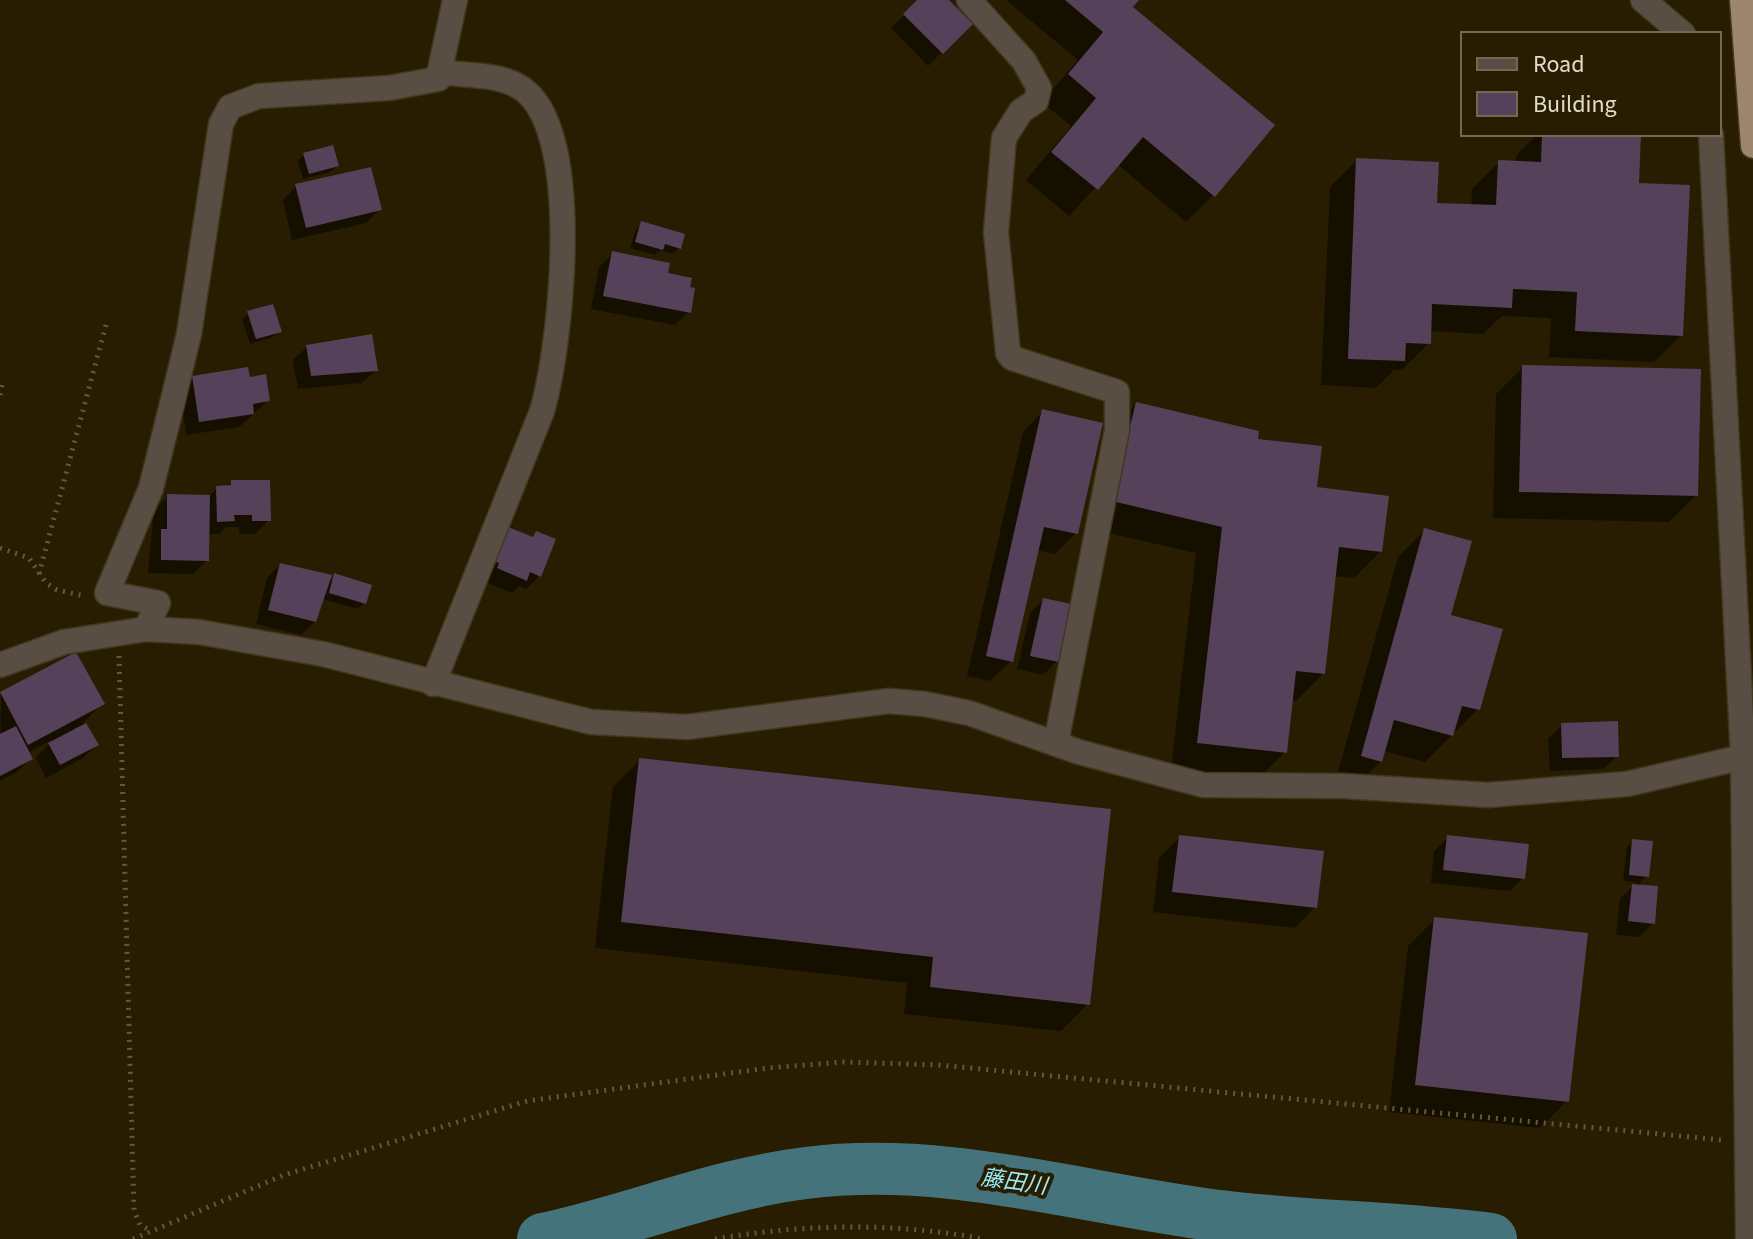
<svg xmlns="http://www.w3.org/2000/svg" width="1753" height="1239" viewBox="0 0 1753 1239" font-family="'Source Sans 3','Noto Sans JP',sans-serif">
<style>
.shadow{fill:#0007}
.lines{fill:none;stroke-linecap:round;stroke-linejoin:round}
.river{stroke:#45737b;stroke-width:52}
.building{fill:#55415a}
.minor-casing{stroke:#42381d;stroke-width:27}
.tertiary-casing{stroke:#42381d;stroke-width:27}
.trunk-casing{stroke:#42381d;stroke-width:27}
.path{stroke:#625840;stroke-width:5;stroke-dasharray:2 6;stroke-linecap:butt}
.minor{stroke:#594e44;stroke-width:24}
.tertiary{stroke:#594e44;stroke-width:24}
.trunk{stroke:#9e856f;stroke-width:24}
.labels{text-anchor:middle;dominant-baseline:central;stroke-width:8;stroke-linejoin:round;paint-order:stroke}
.water-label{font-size:22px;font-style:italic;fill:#9ceefb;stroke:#281d01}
</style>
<rect width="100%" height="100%" fill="#281d01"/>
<path class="shadow" d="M920 0H946L970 24 928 66 891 28Z
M1006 0H1136L1130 8 1213 195 1186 222 1117 164 1069 216 1026 180 1071 126 1042 102 1078 60Z
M1537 134H1639L1637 185 1681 335 1654 362 1549 357 1551 318 1502 316 1483 334 1429 331V343L1402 370H1394L1376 388 1321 385 1330 187 1357 160 1435 205 1471 206 1472 189 1499 162 1515 163 1516 156Z
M304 155 337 166 330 172 303 179 298 161Z
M296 186 379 210 366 223 292 240 283 200Z
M642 224 679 248 673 254 660 250 655 255 630 248 636 230Z
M613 254 666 275 689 312 675 325 591 309 599 267Z
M248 313 279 331 273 337 250 344 242 319Z
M307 347 376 370 362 383 298 389 293 360Z
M1523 367 1696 495 1669 522 1493 518 1496 394Z
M193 378 248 379 268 401 239 427 186 435 180 391Z
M1136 404 1255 441 1381 551 1354 578 1334 576 1323 674 1296 701 1291 700 1285 752 1258 779 1171 769 1196 553 1086 528 1109 431Z
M1043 411 1076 533 1055 554 1036 550 1011 661 990 681 967 676 1023 432Z
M232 482 269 520 255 534H239V527H226L219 534H207V560L193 574 148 573 154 510 168 496 208 497 217 488H226Z
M1425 530 1478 709 1425 762 1384 751 1381 761 1354 788 1335 783 1398 557Z
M536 533 539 576 526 589 519 586 512 593 485 582 495 543 531 539Z
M280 565 327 583 335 576 364 603 358 609 322 599 315 621 301 635 256 624 267 578Z
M1044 600 1057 661 1043 675 1017 669 1030 613Z
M1 694 102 704 84 722 96 745 83 758 46 778 36 758 53 739 28 753 31 758 17 772 0 781Z
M1562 725 1617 756 1603 769 1550 771 1548 739Z
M640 760 1088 1004 1061 1031 904 1014 907 983 595 948 613 787Z
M1179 838 1315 907 1295 928 1153 912 1159 858Z
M1448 838 1523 878 1510 891 1431 883 1434 851Z
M1633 841 1647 876 1637 886 1653 923 1639 937 1616 935 1620 899 1637 882 1623 881 1627 847Z
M1435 919 1567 1101 1540 1128 1389 1112 1408 946Z"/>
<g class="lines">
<path class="river" d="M543 1239C632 1220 716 1184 806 1173 946 1155 1083 1199 1220 1216 1310 1227 1401 1227 1491 1239"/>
</g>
<path class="building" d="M917 0H949L973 24 943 54 903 14Z
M1065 0H1139L1133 7 1275 125 1215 197 1143 137 1098 190 1051 152 1096 98 1068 74 1103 32Z
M1542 134H1641L1639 183 1690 185 1683 336 1575 331 1577 292 1513 289 1512 308 1432 304 1431 344 1406 343 1405 361 1348 359 1356 158 1439 162 1437 203 1496 205 1498 160 1541 162Z
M333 145 339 166 309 174 303 153Z
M371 167 382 210 306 228 295 184Z
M641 221 685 234 681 249 665 244 663 250 635 242Z
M612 251 670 263 668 273 692 278 690 287 695 288 691 313 603 296Z
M273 304 282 332 256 339 247 311Z
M372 334 378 371 311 376 306 345Z
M1522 365 1701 369 1698 496 1519 492Z
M248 367 250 377 266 374 270 401 253 404 254 414 199 422 192 376Z
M1136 402 1259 431 1258 439 1322 446 1317 487 1389 496 1382 552 1339 547 1325 674 1296 671 1287 753 1197 743 1222 527 1112 501Z
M1042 409 1103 423 1078 534 1044 527 1013 662 986 656Z
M231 480H270L271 521H252V515H234L235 521 217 522 216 486 231 485Z
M167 494 210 495 209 561 161 560V529H167Z
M508 527 533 537 536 531 556 539 541 577 530 572 527 581 497 568 499 563 494 561Z
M1424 528 1472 541 1451 615 1503 629 1480 710 1462 706 1453 736 1394 720 1382 762 1361 756Z
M280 563 332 575 316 622 268 610Z
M334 573 372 585 366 604 329 593Z
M1043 598 1072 604 1059 662 1030 656Z
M76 652 105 704 28 745 0 692Z
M1618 721 1619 757 1562 758 1561 723Z
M86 723 99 745 60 765 48 743Z
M16 726 33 759 0 776V734Z
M639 758 1111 809 1090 1005 930 987 933 957 621 922Z
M1179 835 1324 851 1317 908 1172 892Z
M1447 835 1529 844 1525 879 1443 870Z
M1632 839 1653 841 1649 877 1629 875Z
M1632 884 1658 886 1655 924 1628 921Z
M1434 917 1588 933 1569 1102 1415 1085Z"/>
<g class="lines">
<g class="minor-casing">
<path id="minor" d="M969 0 1024 61 1039 88 1036 101 1021 111 1004 138 996 232 1008 353 1012 358 1117 392V430L1056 743
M1643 0 1683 34
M1711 134 1743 757 1748 1239
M146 629 158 603 107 593 151 488 172 404 189 334 221 124 230 107 259 96 389 88 438 79 455 0
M433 684 542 411C561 346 584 136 524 90 502 73 466 76 440 72"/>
</g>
<g class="tertiary-casing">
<path id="tertiary" d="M0 665 64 642 146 629 199 632 323 654 591 722 687 727 889 701 925 704 969 713 1079 752 1203 785 1343 786 1488 795 1627 784 1743 757"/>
</g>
<g class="trunk-casing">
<path id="trunk" d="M1742 0 1753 146"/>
</g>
<path class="path" d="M0 395 3 380
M0 548 29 558 46 583 57 590 85 596
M39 574 107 321
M119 656 134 1210 140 1225 150 1230
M133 1239 284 1175 527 1101 768 1068 842 1062 938 1065 1722 1140
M715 1239C803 1224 895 1222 983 1239"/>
<use href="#minor" class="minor"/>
<use href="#tertiary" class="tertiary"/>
<use href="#trunk" class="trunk"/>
</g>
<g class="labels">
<g class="water-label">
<text transform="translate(1014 1182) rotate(8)">藤田川</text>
</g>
</g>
<rect x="1461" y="32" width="260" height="104" fill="#281d01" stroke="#726951" stroke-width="2"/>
<rect x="1477" y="58" width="40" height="12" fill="#594e44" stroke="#726951" stroke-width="2"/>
<text x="1533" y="72" font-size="24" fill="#e2dbca">Road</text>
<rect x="1477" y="92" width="40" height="24" fill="#55415a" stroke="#726951" stroke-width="2"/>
<text x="1533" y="112" font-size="24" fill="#e2dbca">Building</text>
</svg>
